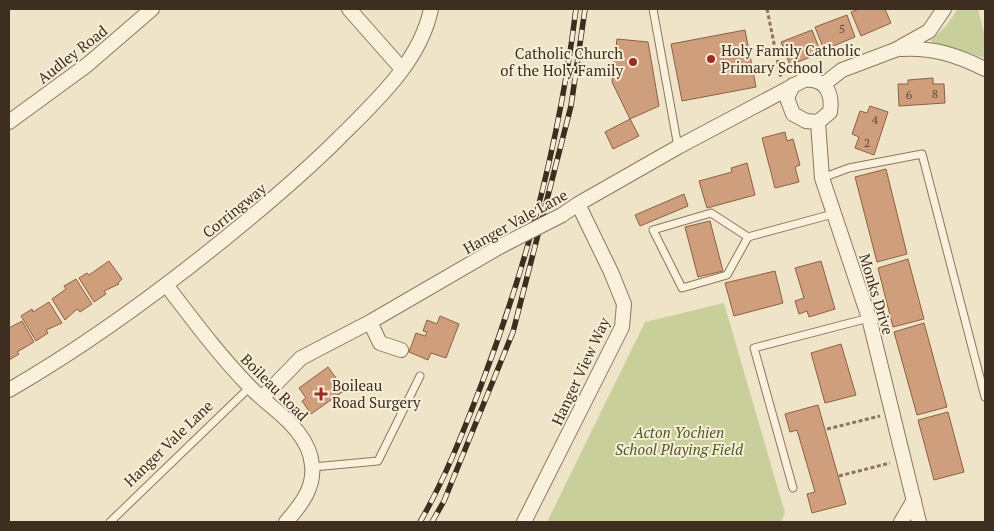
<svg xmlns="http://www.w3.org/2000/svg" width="994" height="531" viewBox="0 0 994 531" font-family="'PT Serif',serif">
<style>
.green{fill:#c9cf9b}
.building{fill:#cf9f7d;stroke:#8d5f41}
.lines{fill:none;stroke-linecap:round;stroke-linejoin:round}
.lane-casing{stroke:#8d765c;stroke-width:9}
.street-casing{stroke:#8d765c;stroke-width:16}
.path{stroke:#8d765c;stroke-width:3;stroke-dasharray:4 2.5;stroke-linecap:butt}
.lane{stroke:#faf1dc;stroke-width:7}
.street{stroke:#faf1dc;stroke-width:14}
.rail-casing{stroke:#3d2e20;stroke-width:5.5}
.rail{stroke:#f7eed8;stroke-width:4;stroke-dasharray:11;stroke-linecap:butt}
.street-bridge-casing{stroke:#8d765c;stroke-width:16;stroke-linecap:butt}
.street-bridge{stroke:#faf1dc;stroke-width:14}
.poi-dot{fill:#9e2a2b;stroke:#f7eed8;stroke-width:2}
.labels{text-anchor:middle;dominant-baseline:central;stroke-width:4;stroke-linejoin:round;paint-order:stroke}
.number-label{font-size:12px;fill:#624a37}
.poi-label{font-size:15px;fill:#3d2e20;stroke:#f7eed8;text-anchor:start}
.street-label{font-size:15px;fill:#3d2e20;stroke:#f7eed8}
.park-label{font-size:15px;font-style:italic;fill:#4d5a26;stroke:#f7eed8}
</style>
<rect width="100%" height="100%" fill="#f0e4c8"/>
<path class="green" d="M958 9H978L985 37V58L951 47 932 44 931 40 945 27Z
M724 303 785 513 781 522H547L645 322Z"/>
<path class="building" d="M859 9H885L891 23 861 36 851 12Z
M847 15 855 37 824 50 815 27Z
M745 30 756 87 682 101 671 44Z
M812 30 821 53 790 65 781 42Z
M617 39 648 42 659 106 630 119 612 82Z
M933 78V84H944L945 103 899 106 898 84H908V80Z
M870 106 888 112 874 155 855 148 859 137 852 134 860 111 867 113Z
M630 119 639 136 613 149 605 132Z
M785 132 787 141 793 139 800 165 795 167 799 182 775 188 762 138Z
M747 163 755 195 707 208 699 181 732 172 731 168Z
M886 169 907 254 877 262 855 177Z
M684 194 688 206 640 226 635 215Z
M710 221 723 271 698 277 685 227Z
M908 259 924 319 893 327 878 268Z
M109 261 122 279 118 283 119 284 104 291 106 294 94 302 79 278 87 273 89 275Z
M821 261 835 309 809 317 807 311 799 314 795 301 804 298 795 268Z
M775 271 783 303 734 316 725 283Z
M76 279 92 304 80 312 77 309 65 320 52 299 66 289 64 286Z
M49 302 62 323 46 330 48 333 36 341 21 316 32 309 33 312Z
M440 316 459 324 446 358 431 353 428 360 409 352 416 333 425 336 427 332 423 331 427 320 437 324Z
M22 321 34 342 17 352 19 354 9 360V328Z
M924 323 947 407 917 415 894 332Z
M841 344 856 395 825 403 811 353Z
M328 367 345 390 311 414 302 401 306 398 299 388Z
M818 405 846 504 812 513 807 494 815 492 797 430 790 432 785 414Z
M948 412 964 472 934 480 918 420Z"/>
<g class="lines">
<g class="lane-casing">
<path id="lane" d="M653 9 678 147
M822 178 849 168 922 154 985 397
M748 237 727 275 682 288 653 230 711 213 748 237 833 214
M313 467 378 461 420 376
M793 488 754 348 869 318
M110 522 250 387"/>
</g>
<g class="street-casing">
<path id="street" d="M349 9 402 69
M901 49C932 47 957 55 985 69
M824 84 842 70 895 50 929 31 944 9
M793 85 787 98 793 114 806 121 818 122
M9 122 87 65 152 9
M818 122 822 178 869 318 919 522
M562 215 578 204 678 147 804 80C825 78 833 92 830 112L818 122
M167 286C193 320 219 355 249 386 264 402 284 414 297 431 305 441 311 452 312 465 315 488 300 506 286 522
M370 322 380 343 401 350
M9 390C87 345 158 293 228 236 266 205 303 174 338 139 375 102 420 62 431 9
M262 398 301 358 370 322 501 246
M524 522 622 327 624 304 611 272 578 204
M901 522 914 500"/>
</g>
<path class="path" d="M767 9 781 78
M827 429 880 416
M839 476 890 463"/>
<use href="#lane" class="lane"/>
<use href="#street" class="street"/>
<g class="rail-casing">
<path id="rail" d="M420 522C445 479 464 430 482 383 528 262 560 138 576 9
M432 522 444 501 513 332 571 106 585 9"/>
</g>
<use href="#rail" class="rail"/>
<g class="street-bridge-casing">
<path id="street-bridge" d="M501 246 562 215"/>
</g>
<use href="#street-bridge" class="street-bridge"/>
</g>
<g class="poi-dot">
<circle cx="711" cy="59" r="5"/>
<circle cx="633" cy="62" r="5"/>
<path d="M318.5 386.5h5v5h5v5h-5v5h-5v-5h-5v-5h5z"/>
</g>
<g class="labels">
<g class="number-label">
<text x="842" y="28">5</text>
<text x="935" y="93">8</text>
<text x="909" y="94">6</text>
<text x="875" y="119">4</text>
<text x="867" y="142">2</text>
</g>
<g class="poi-label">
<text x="721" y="50">Holy Family Catholic<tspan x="721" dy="17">Primary School</tspan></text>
<text x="623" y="53" text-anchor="end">Catholic Church<tspan x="623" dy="17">of the Holy Family</tspan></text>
<text x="332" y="385">Boileau<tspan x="332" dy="17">Road Surgery</tspan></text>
</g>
<g class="street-label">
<text transform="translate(72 54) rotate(-38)">Audley Road</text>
<text transform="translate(234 210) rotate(-39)">Corringway</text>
<text transform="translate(515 221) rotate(-29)">Hanger Vale Lane</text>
<text transform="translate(877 294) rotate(73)">Monks Drive</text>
<text transform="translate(580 371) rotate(-65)">Hanger View Way</text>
<text transform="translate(275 387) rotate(45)">Boileau Road</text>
<text transform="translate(168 443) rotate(-44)">Hanger Vale Lane</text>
</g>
<g class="park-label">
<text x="679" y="432">Acton Yochien<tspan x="679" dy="17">School Playing Field</tspan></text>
</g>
</g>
<rect width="994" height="531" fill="none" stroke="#3d2e20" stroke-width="20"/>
</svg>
